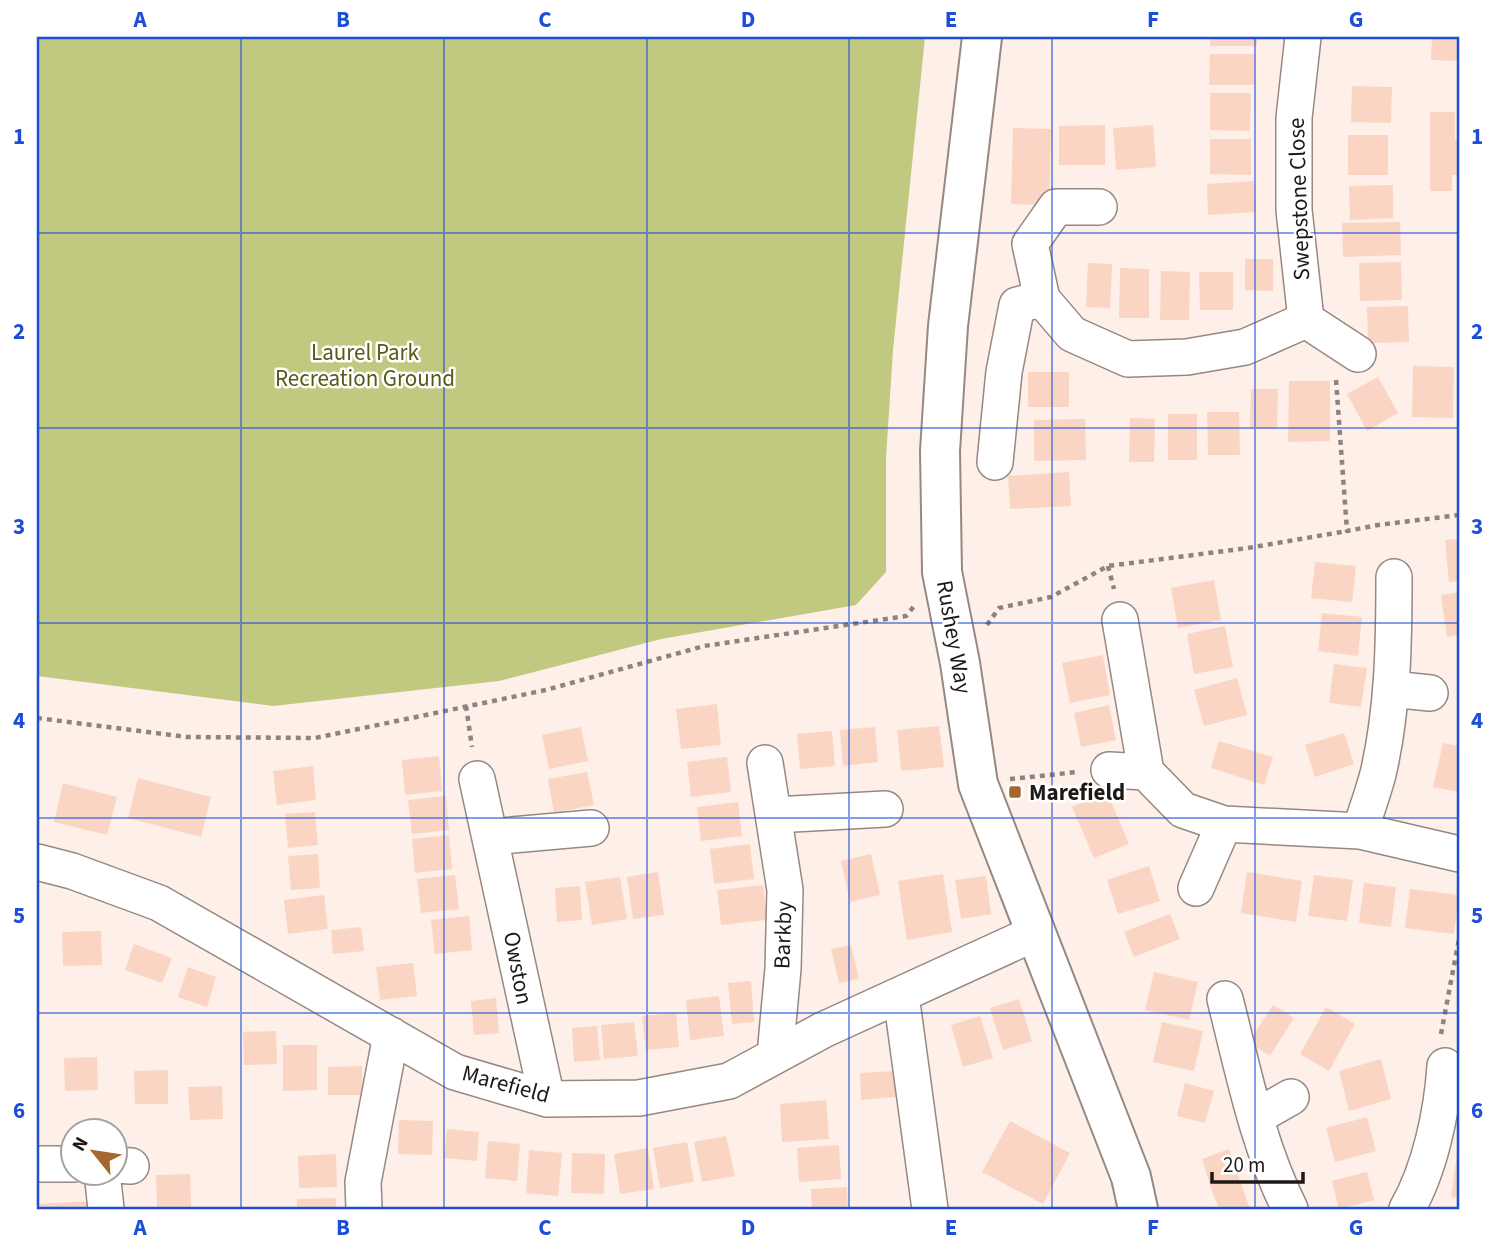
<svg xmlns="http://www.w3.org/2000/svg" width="1496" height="1246" viewBox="0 0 1496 1246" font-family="'Source Sans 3',sans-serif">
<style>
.green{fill:#c1c87f}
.building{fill:#fad5c4}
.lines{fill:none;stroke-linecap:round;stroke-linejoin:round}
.street-casing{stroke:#968882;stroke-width:38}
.secondary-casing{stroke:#968882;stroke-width:42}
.path{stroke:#8e847f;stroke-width:4.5;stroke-dasharray:5 5;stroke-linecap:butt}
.street{stroke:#fff;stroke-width:35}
.secondary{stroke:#fff;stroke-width:38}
.grid{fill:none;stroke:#1d4ed8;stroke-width:2;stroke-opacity:0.55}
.poi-dot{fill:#a6672f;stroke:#fff;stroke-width:2.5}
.labels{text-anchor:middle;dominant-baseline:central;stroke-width:5;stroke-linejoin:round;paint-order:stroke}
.street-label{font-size:23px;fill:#1e1917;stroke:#fff}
.park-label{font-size:23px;fill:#575b16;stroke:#fff}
.poi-label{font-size:23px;font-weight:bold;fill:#1e1917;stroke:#fff;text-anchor:start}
.neatline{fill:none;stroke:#1d4ed8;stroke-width:2.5}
.grid-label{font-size:23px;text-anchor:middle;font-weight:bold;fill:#1d4ed8}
</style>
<rect width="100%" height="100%" fill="#feefe8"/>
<path class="green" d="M37 37H925L893 350 886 458V572L856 605 661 639 499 681 273 706 37 676Z"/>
<path class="building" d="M1210 37H1257V46H1210Z
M1432 37H1458V61L1431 60Z
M1210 54H1255V85H1209Z
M1352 86 1392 87 1391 123 1351 122Z
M1210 93H1251L1250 131 1210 130Z
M1430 112H1455V139H1459V175H1452V191H1430Z
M1105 125V165H1059V126Z
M1153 125 1156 167 1116 170 1113 128Z
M1013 128 1051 129 1049 205 1011 204Z
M1348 135H1388V175H1348Z
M1210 139H1251V175L1210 174Z
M1254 181 1256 212 1208 215 1207 184Z
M1393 185V218L1350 220 1349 186Z
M1400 222 1401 255 1343 257 1342 223Z
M1245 259H1273V291L1245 290Z
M1401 262 1402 300 1360 301 1359 263Z
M1088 263 1112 264 1110 308 1086 307Z
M1120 268 1149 269V318H1119Z
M1161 271 1190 272 1189 320H1160Z
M1199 272H1233V310H1200Z
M1408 306 1409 342 1368 343 1367 307Z
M1413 366 1454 367 1453 418 1412 417Z
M1028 372H1069V407H1028Z
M1378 377 1398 413 1367 431 1347 394Z
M1289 381H1330V441L1288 442Z
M1251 389H1278L1277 429H1250Z
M1207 412H1239L1240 455H1208Z
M1168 414H1197V460H1168Z
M1130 418 1155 419 1154 462H1129Z
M1085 419 1086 460 1034 461V420Z
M1069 472 1071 506 1010 509 1008 476Z
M1459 539V581L1449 582 1445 540Z
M1315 562 1356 566 1352 602 1311 598Z
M1214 580 1221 620 1178 628 1171 588Z
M1459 592V635L1447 637 1441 595Z
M1322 613 1362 617 1358 656 1318 651Z
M1225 626 1233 667 1194 674 1187 634Z
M1103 655 1110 695 1070 703 1062 663Z
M1334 664 1367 668 1361 707 1329 703Z
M1237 678 1247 715 1204 726 1194 690Z
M717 704 721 745 681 749 676 709Z
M1109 705 1116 740 1081 747 1074 713Z
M939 726 944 767 901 771 897 730Z
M581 727 588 761 549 769 542 735Z
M875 727 878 762 843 766 840 730Z
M832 731 835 766 800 769 797 734Z
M1344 733 1354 764 1315 777 1305 745Z
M1219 741 1273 757 1264 785 1211 768Z
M1443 743 1459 746V792L1433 787Z
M439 756 442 791 405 795 402 760Z
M727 757 731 792 691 797 687 762Z
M313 766 316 800 277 805 273 771Z
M587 772 594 805 554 813 548 779Z
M138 778 211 797 201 837 128 818Z
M63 783 117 797 107 835 54 822Z
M1107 792 1129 844 1094 858 1072 807Z
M446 796 449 830 412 834 408 800Z
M738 802 742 836 701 841 697 807Z
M315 812 318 845 288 848 285 814Z
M449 835 452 869 415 873 412 839Z
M750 844 754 879 714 884 710 849Z
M318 854 320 888 291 890 288 856Z
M871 854 880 895 850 902 841 861Z
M1149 866 1160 901 1118 914 1107 880Z
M658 872 664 915 633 919 627 877Z
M1247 872 1302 881 1296 922 1241 913Z
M943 874 952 932 907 940 898 881Z
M455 875 459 909 421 913 417 879Z
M1314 875 1353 880 1347 921 1308 916Z
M986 876 991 914 961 919 955 880Z
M620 877 627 919 592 925 585 882Z
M1364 883 1396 887 1391 927 1359 923Z
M763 885 767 920 721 925 717 890Z
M580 886 582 920 557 922 555 888Z
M1410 889 1459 895 1454 934 1405 928Z
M324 895 328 929 288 934 284 900Z
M1170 914 1180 939 1134 957 1124 932Z
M469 916 472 950 435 954 431 920Z
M361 927 364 951 333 954 331 930Z
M101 931 102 965 63 966 62 932Z
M134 944 172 958 162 983 125 970Z
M851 945 859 979 839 983 831 949Z
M413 963 417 996 380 1000 376 967Z
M188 967 216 977 207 1007 178 997Z
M1154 972 1198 982 1189 1020 1145 1010Z
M751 981 754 1022 732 1024 728 983Z
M719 996 724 1036 690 1040 686 1000Z
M496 998 499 1033 474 1035 471 1001Z
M1019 999 1032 1041 1003 1050 990 1008Z
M1273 1005 1294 1018 1270 1056 1249 1042Z
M1326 1007 1355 1024 1329 1071 1300 1054Z
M676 1013 679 1047 646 1050 642 1016Z
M980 1016 993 1058 963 1067 951 1025Z
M634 1022 638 1056 604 1059 601 1025Z
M1162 1022 1203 1031 1194 1071 1153 1062Z
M597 1026 600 1060 574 1062 572 1028Z
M276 1031 277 1064 244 1065 243 1032Z
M283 1045H317V1090L283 1091Z
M97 1057 98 1090 65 1091 64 1058Z
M1381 1059 1391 1099 1349 1111 1339 1071Z
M362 1066V1095H328V1067Z
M168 1070V1104H135L134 1071Z
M895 1071 896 1097 861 1100 860 1073Z
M1185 1083 1214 1091 1205 1123 1177 1116Z
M222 1086 223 1119 190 1120 188 1087Z
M826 1100 829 1139 782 1142 780 1104Z
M1367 1117 1376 1151 1335 1162 1326 1128Z
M399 1120 433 1121 432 1155 398 1154Z
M1010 1121 1070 1153 1043 1204 982 1172Z
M447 1129 479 1132 477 1161 444 1158Z
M726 1136 735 1176 702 1182 694 1142Z
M488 1141 520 1144 517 1181 485 1178Z
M687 1142 694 1182 660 1188 653 1148Z
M839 1145 841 1179 799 1182 797 1148Z
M1458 1147H1459V1198L1451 1197Z
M648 1148 654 1189 620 1194 614 1154Z
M1229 1149 1240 1181 1250 1209H1219L1212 1191 1202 1159Z
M529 1150 562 1153 558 1196 526 1193Z
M572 1153 605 1154 604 1194 571 1193Z
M336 1154 337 1187 299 1188 298 1156Z
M1367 1172 1374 1200 1339 1209 1332 1181Z
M190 1174 191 1208H157L156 1175Z
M847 1187 848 1209H812L811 1189Z
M336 1198V1209H297V1199Z
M92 1201 93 1209H37V1204Z"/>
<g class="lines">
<g class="street-casing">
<path id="street" d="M1099 207H1056L1030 244 1042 299 1072 334 1128 359 1187 357 1245 347 1306 320 1294 210V118L1303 37
M1306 320 1358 354
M995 462 1004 372 1017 305 1042 299
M1120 620 1146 772 1183 810 1224 824 1360 831 1459 854
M1391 689 1430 693
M765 763 785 890 783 969 775 1055
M1109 770 1146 772
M477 779 547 1099
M774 815 885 809
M1360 831C1366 812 1373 793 1378 774 1393 710 1394 643 1394 577
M490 837 591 828
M37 862 72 871 159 903 455 1072 547 1099 639 1098 729 1081 823 1030 1035 933
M1196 888 1224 824
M901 995 930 1209
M1225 999C1243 1070 1257 1143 1290 1209
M1256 1117 1291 1097
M37 1164H74
M116 1165 131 1166
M102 1172 106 1209
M364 1209 363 1182 391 1035
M1407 1209C1430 1169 1442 1112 1445 1066"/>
</g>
<g class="secondary-casing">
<path id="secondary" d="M982 37 948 326 940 451 942 572 960 663 978 784 1131 1177 1138 1209"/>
</g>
<path class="path" d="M1336 380 1347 531 1378 525 1459 515
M1108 566 1114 589
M987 625 999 608 1051 597 1108 566 1248 548 1347 531
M466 706 472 747
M37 718 187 737 315 738 546 690 704 646 906 616 915 605
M1010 779 1078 772
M1441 1034 1459 939"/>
<use href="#street" class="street"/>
<use href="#secondary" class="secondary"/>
</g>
<path class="grid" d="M241 37V1209M444 37V1209M647 37V1209M849 37V1209M1052 37V1209M1255 37V1209M37 233H1459M37 428H1459M37 623H1459M37 818H1459M37 1013H1459"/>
<rect class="poi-dot" x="1008" y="785" width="14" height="14" rx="3.5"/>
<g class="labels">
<g class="street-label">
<text transform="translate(1299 199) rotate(-92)">Swepstone Close</text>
<text transform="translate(954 637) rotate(80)">Rushey Way</text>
<text transform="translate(783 935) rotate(-88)">Barkby</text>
<text transform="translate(518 968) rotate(79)">Owston</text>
<text transform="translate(506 1084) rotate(15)">Marefield</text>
</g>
<g class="park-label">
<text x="365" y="352">Laurel Park<tspan x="365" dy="26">Recreation Ground</tspan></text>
</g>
<g class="poi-label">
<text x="1029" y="792">Marefield</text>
</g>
</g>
<rect width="1496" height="1246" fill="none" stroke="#ffffff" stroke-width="77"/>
<g transform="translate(94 1152) rotate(300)"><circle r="33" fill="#ffffff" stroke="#a5a3a2" stroke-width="2"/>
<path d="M0-5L12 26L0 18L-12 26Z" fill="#a6672f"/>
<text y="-10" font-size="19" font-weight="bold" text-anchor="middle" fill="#1e1917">N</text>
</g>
<path d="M1212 1172v10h91v-10" fill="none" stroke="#1e1917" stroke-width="3.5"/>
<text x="1223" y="1172" font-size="21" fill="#1e1917" stroke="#ffffff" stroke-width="5" paint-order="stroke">20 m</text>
<rect x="38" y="38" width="1420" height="1170" class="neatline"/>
<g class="grid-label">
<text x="140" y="27">A</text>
<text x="343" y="27">B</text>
<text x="545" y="27">C</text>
<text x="748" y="27">D</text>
<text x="951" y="27">E</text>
<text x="1153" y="27">F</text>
<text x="1356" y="27">G</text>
<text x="19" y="144">1</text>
<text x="1477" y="144">1</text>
<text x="19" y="339">2</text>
<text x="1477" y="339">2</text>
<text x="19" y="534">3</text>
<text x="1477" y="534">3</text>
<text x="19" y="728">4</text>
<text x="1477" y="728">4</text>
<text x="19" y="923">5</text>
<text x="1477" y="923">5</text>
<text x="19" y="1118">6</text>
<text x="1477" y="1118">6</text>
<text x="140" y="1235">A</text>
<text x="343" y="1235">B</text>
<text x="545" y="1235">C</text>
<text x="748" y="1235">D</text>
<text x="951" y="1235">E</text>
<text x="1153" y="1235">F</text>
<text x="1356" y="1235">G</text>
</g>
</svg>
